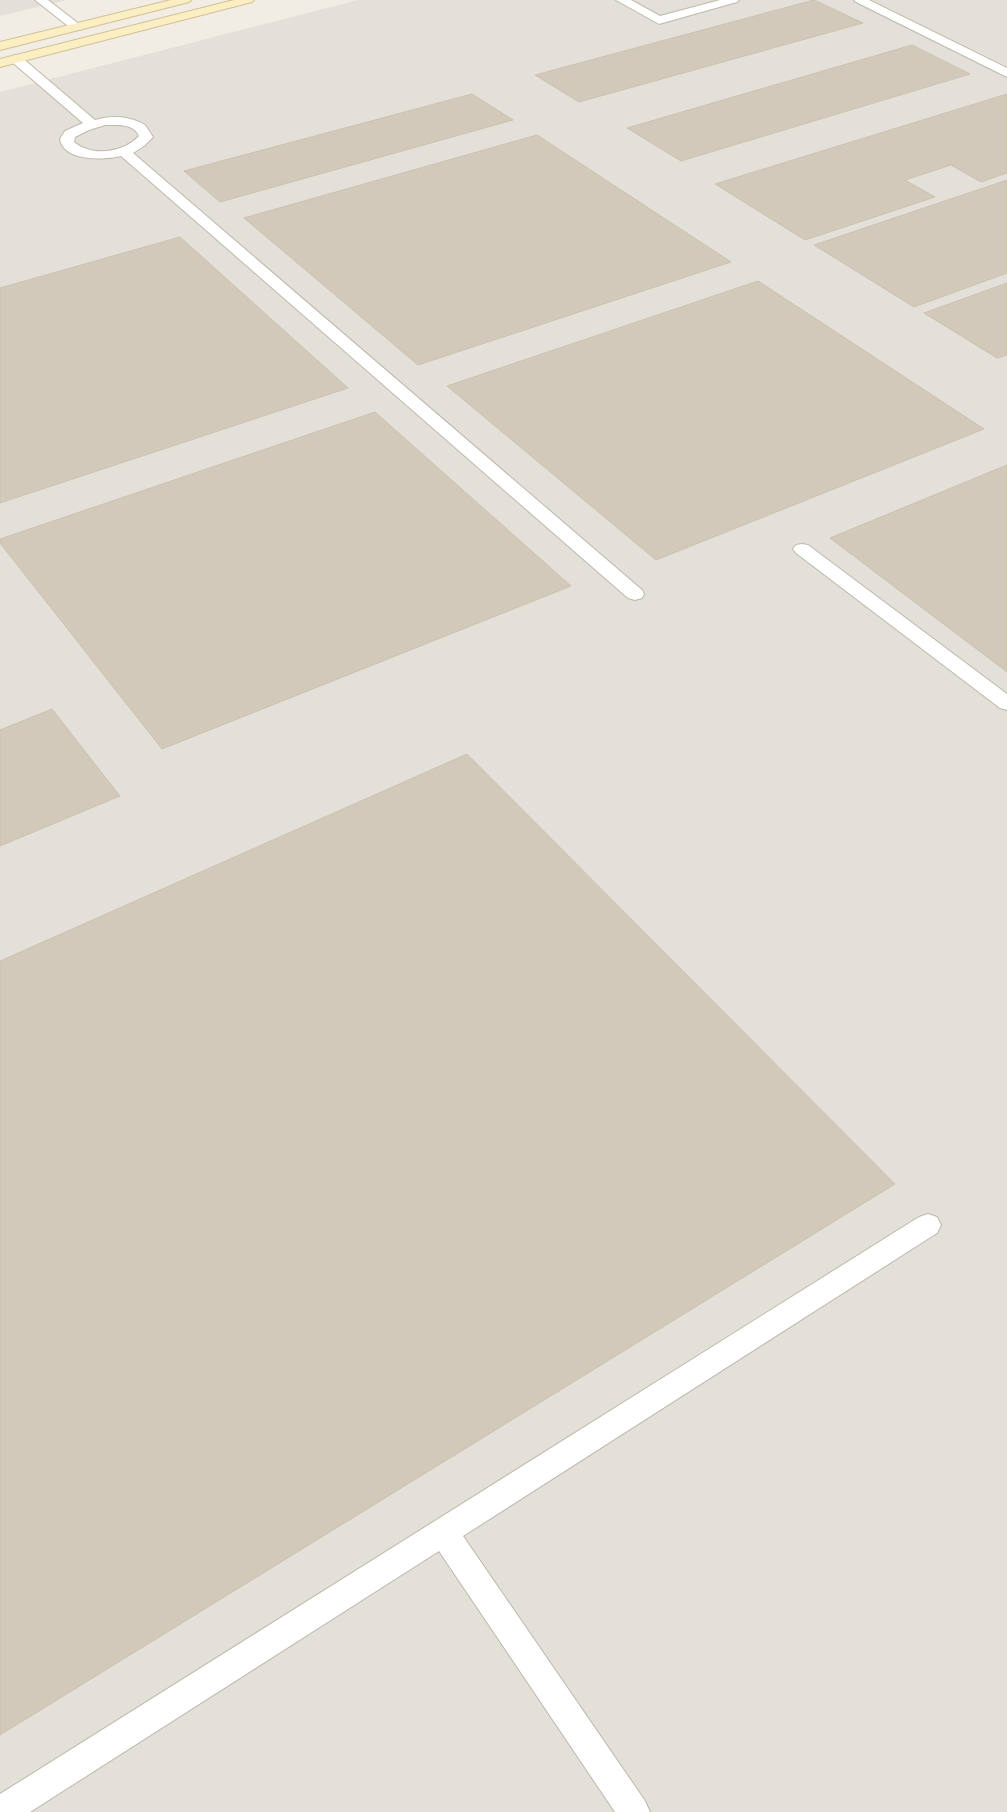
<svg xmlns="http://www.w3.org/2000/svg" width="1007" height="1812" viewBox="0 0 1007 1812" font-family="Lato,sans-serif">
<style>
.industrial{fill:#e3dfd9}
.building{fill:#d2c9ba;stroke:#cdc1ad}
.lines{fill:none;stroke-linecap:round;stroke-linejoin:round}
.lane-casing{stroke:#bfb8aa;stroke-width:2}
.secondary-casing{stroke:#d0c195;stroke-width:2}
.lane{fill:#fff;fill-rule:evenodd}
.secondary{fill:#fceec3;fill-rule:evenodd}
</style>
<rect width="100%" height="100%" fill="#f1ede4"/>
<path class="industrial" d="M0 0H67L0 16Z
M358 0H1007V1812H0V92Z"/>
<path class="building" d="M814 0 863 23 579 102 535 75Z
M912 45 970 74 681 161 627 128Z
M472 94 513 120 220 202 184 171Z
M1007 94V173L981 182 951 165 905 180 935 197 805 240 715 184Z
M537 135 731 262 418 365 244 218Z
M1007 180V273L914 307 814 245Z
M180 237 348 388 0 503V288Z
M758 281 984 429 656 560 447 386Z
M1007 283V355L997 358 924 313Z
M375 412 571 586 162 749 0 543V539Z
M1007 465V672L830 538Z
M52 709 120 796 0 846V730Z
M467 754 895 1184 0 1735V961Z"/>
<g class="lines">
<g class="lane-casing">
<path id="lane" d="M35 0H48L83 27 81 30H73Z
M616 0H631L660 16 720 0H739L737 2 659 24Z
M854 0H869L1007 68V77L856 2Z
M16 55 20 56 95 120C111 115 130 116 145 125L153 137 144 146 133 153 642 590 644 594 642 598 635 600 628 598 121 156C104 160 64 162 60 139L65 131 83 123 12 62 10 59 12 56ZM105 125C117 125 134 123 139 136 123 153 92 157 74 142L75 137 89 130Z
M802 544 808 545 1007 694V710L1000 708 796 553 793 549 796 545Z
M928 1214 937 1217 941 1225 937 1233 463 1536 645 1801 650 1812H615L439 1551 30 1812H0V1794L919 1217Z"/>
</g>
<g class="secondary-casing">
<path id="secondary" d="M171 0H191L189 2 0 50V42Z
M234 0H254L252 2 0 67V59Z"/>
</g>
<use href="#lane" class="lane"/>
<use href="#secondary" class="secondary"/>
</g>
</svg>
